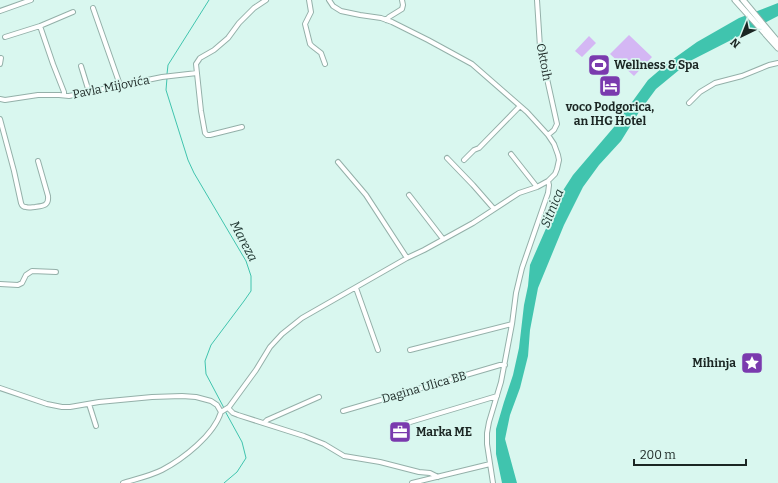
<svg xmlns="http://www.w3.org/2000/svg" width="778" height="483" viewBox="0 0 778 483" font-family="Bitter,serif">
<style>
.green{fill:#d4b7f4}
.water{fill:#40c4ae}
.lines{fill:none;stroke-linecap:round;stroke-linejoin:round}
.stream{stroke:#40c4ae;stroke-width:1}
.minor-casing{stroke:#94b0a9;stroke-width:6}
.major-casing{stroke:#94b0a9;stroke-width:7}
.minor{stroke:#fff;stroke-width:4}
.major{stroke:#fff;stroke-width:5}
.labels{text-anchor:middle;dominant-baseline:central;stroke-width:3.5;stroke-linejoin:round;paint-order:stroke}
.street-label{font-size:12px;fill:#1b2623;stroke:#d9f7ef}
.poi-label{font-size:12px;font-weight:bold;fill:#1b2623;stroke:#d9f7ef;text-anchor:start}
.water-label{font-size:13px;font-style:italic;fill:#203631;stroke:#d9f7ef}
</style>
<rect width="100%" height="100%" fill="#d9f7ef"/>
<path class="green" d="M629 35 652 57 634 76 610 54Z
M589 36 596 43 582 57 575 51Z"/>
<path class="water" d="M778 3V16L690 61 656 89 639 112 621 141 599 165 583 187 564 225 538 288 530 330 528 356 520 388 510 415 505 439 517 483H502L496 454V429L504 402 513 375 519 348 524 305 528 286 530 265 562 192 573 175 614 127 648 80 669 62 697 42 739 18Z"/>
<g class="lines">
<path class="stream" d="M167 74 168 65 209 0
M167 78 166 90 188 160 194 173 246 261 251 276V291L244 301 211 345 205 361 206 374 224 408
M224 483 237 472 246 458 242 442 225 411"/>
<g class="minor-casing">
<path id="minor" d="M309 0 311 12 305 24 310 44 312 46 321 53 325 64
M537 0 540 47 557 124 554 130 548 135
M93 8 120 85
M0 11 31 0
M386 20 389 17 402 9 403 5 402 0
M40 26 53 64 64 92V95
M5 37 40 26 73 12
M0 64 1 58
M81 66 89 92
M0 99 5 100 38 95H59L69 96 162 77 197 73
M689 103 700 92 715 83 742 76 769 65 778 63
M0 119 14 171 21 203C22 206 23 207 26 207 28 208 33 207 35 207 43 206 49 206 48 196L38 161
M242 127 210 135H207L205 133 201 111 196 64 200 58 214 50 228 38 239 23 254 8 266 0
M511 154 537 187
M447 158 473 185 494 209
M464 160 474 150 479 148 520 106
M338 162 366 195 407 258
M409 195 443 239
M0 284 18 285 22 283 26 275 32 271 56 272
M356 288 378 350
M410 350 512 324
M0 388 47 404 62 407H70L99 402 152 397 182 396 196 397 211 401 217 405 221 412
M89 404 96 426
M228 408 233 413 238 415 304 436 324 444 344 456 380 462 419 472 430 473 438 477
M343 411 500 365H505
M221 412 229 407 256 370 270 347 282 334 302 318 407 258 424 250 473 223 519 193 537 187 548 181 555 174 557 169 559 160 558 155 554 144 548 135 527 112 472 64 428 40 392 22 381 18 360 15 341 11 333 6 329 0
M264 423 267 420 319 397
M397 426 497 396
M123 483C136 479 150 476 162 470 183 459 214 435 221 412
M412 483 490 464
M493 483 487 444V433L489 422 501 382 512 324 516 293 522 268 548 193 549 185 548 181"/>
</g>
<g class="major-casing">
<path id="major" d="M735 0 778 48
M743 0 778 42"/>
</g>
<use href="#minor" class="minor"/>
<use href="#major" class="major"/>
</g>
<defs>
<g id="stadium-square" transform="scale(1.15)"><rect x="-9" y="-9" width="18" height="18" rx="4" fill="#7a3aae" stroke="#d9f7ef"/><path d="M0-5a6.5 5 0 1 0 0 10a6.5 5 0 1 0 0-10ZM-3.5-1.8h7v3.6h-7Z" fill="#fff"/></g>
<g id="hotel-square" transform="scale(1.15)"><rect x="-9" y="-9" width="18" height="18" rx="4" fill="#7a3aae" stroke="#d9f7ef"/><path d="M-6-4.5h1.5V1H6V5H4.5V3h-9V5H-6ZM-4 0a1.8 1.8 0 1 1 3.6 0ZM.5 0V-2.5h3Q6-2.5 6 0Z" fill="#fff"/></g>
<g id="sight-square" transform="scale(1.15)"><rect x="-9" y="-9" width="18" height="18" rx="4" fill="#7a3aae" stroke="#d9f7ef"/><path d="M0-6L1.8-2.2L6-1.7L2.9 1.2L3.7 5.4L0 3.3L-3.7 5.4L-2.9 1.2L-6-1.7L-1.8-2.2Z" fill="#fff"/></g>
<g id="office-square" transform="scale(1.15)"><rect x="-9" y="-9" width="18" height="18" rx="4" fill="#7a3aae" stroke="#d9f7ef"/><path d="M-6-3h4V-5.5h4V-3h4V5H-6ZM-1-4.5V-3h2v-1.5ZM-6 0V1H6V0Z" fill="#fff"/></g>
</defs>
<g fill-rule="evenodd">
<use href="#stadium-square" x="599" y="65"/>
<use href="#hotel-square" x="610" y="86"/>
<use href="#sight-square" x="752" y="363"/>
<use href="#office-square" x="400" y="432"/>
</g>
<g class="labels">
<g class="street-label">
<text transform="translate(544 62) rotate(79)">Oktoih</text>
<text transform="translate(111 87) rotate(-11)">Pavla Mijovića</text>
<text transform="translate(424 387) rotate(-16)">Dagina Ulica BB</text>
</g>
<g class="poi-label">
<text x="614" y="65">Wellness &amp; Spa</text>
<text x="610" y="107" text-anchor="middle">voco Podgorica,<tspan x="610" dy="14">an IHG Hotel</tspan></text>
<text x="736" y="363" text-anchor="end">Mihinja</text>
<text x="416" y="432">Marka ME</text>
</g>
<g class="water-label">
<text transform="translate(552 208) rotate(-68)">Sitnica</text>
<text transform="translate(244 241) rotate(62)">Mareza</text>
</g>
</g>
<g transform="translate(742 36) rotate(223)" stroke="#d9f7ef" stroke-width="3" paint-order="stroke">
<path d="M0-3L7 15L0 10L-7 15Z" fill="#1b2623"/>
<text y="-6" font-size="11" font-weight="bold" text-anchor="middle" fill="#1b2623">N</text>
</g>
<path d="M634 459v6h112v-6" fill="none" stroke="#1b2623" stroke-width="2"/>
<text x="640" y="459" font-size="12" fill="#1b2623" stroke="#d9f7ef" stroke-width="3" paint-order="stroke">200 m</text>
</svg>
